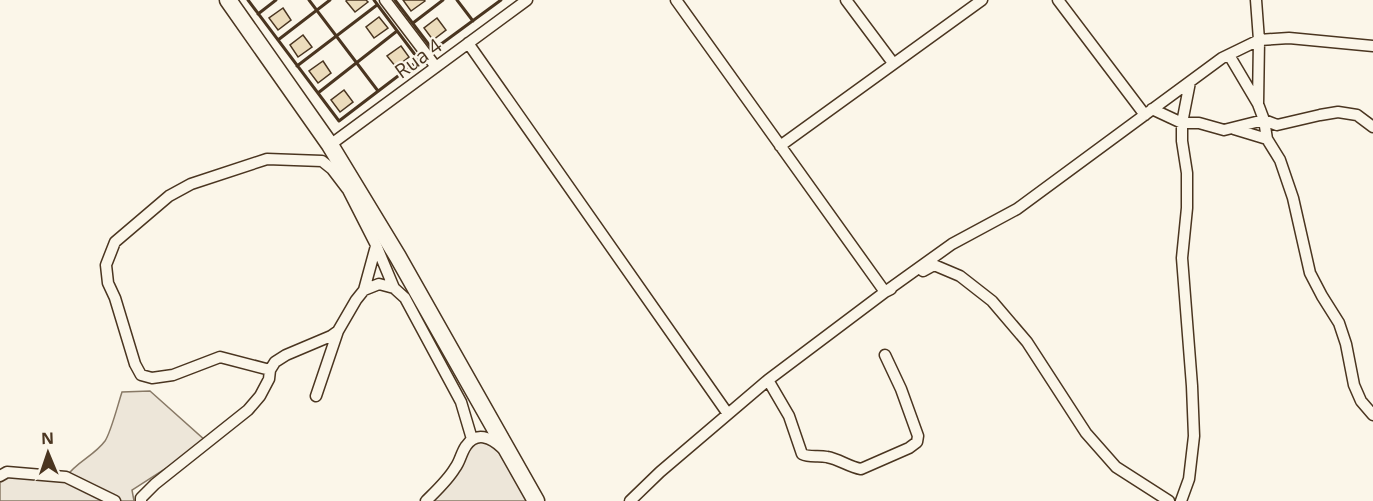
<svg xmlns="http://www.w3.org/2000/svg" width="1373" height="501" viewBox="0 0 1373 501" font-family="'Open Sans',sans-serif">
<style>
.green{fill:#ede6d9;stroke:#887966;stroke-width:1.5}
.building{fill:#ecdcbc;stroke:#4a3520;stroke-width:1.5}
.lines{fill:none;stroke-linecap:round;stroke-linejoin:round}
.minor-casing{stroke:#4a3520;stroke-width:13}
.primary-casing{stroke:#4a3520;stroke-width:19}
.minor{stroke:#fbf6e9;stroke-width:10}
.primary{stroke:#fbf6e9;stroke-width:16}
.wall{stroke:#4a3520;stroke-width:3}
.labels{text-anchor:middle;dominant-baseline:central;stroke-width:4.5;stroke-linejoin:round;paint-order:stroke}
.street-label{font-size:20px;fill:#4a3520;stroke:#fbf6e9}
</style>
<rect width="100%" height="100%" fill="#fbf6e9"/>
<path class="green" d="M150 391 207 442 132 490 134 501H0V476L66 477C76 462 94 456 105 441 111 432 118 404 122 392Z
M472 439 495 441 536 501H426Z"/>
<path class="building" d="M347 0H366L368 2 355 12 346 1Z
M403 0H424L425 1 411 11Z
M283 8 291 20 278 30 269 18Z
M379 17 388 28 374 38 366 27Z
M437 18 446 30 433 40 424 28Z
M303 35 312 47 298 57 290 45Z
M401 46 409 57 396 67 387 56Z
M323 61 331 73 318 83 309 71Z
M344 90 353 102 340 112 331 100Z"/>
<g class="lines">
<g class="minor-casing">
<path id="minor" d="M385 0 436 67
M676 0 885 292 891 289
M846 0 893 63
M1058 0 1145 115
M1256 0 1259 40 1258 104
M468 43 728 414
M1229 55 1258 104 1264 120 1267 139 1280 160 1293 198 1310 273 1322 296 1339 323 1346 344 1354 385 1361 401 1373 415
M1152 109 1182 123H1199L1224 130 1264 120 1277 125 1320 115 1338 112 1357 115 1373 127
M1234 129 1267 139
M330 145 527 0
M780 146 982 0
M923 271 934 265 960 276 992 301 1027 342 1086 433 1116 467 1169 501
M364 290 379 284 394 288
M270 370 220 357 173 375 152 378 141 375 135 364 115 298 108 283 106 265 115 242 169 196 191 184 267 159 322 161 332 169 348 190 376 245 394 288 405 298 461 402 472 439
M768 380 789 416 802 454C810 458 818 455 827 457 839 459 849 467 861 469L909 448 917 442 918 436 901 389 885 355
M316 396 338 331 356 300 364 290 376 246
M0 476 7 472 66 477 115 501
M141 501V498L155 484 248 410 260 396 269 379 270 370 275 362 286 355 331 336 338 331
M426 501C436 491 448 480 455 468 460 462 461 453 466 446 476 431 491 437 502 448
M630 501 660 472 768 380 885 292 952 244 1017 209 1222 58 1259 40 1289 38 1373 46
M1181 501 1189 479 1194 436 1192 386 1182 258 1187 208V173L1182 141V123L1190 82"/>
</g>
<g class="primary-casing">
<path id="primary" d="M228 0 330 145 398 257 536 501"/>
</g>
<use href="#minor" class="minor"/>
<use href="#primary" class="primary"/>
<path class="wall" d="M248 0 339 121 419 60 374 0
M309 0 378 91
M395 0 433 50 501 0
M457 0 473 21
M258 14 276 0
M413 23 443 0
M278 40 330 0
M297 66 377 5
M318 93 397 31"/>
</g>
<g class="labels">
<g class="street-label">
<text transform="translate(418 58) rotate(-36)">Rua 4</text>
</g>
</g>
<g transform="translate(48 453) rotate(358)" stroke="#fbf6e9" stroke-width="4.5" paint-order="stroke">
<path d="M0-4.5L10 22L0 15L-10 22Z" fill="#4a3520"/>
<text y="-9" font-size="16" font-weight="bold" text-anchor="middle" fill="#4a3520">N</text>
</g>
</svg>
